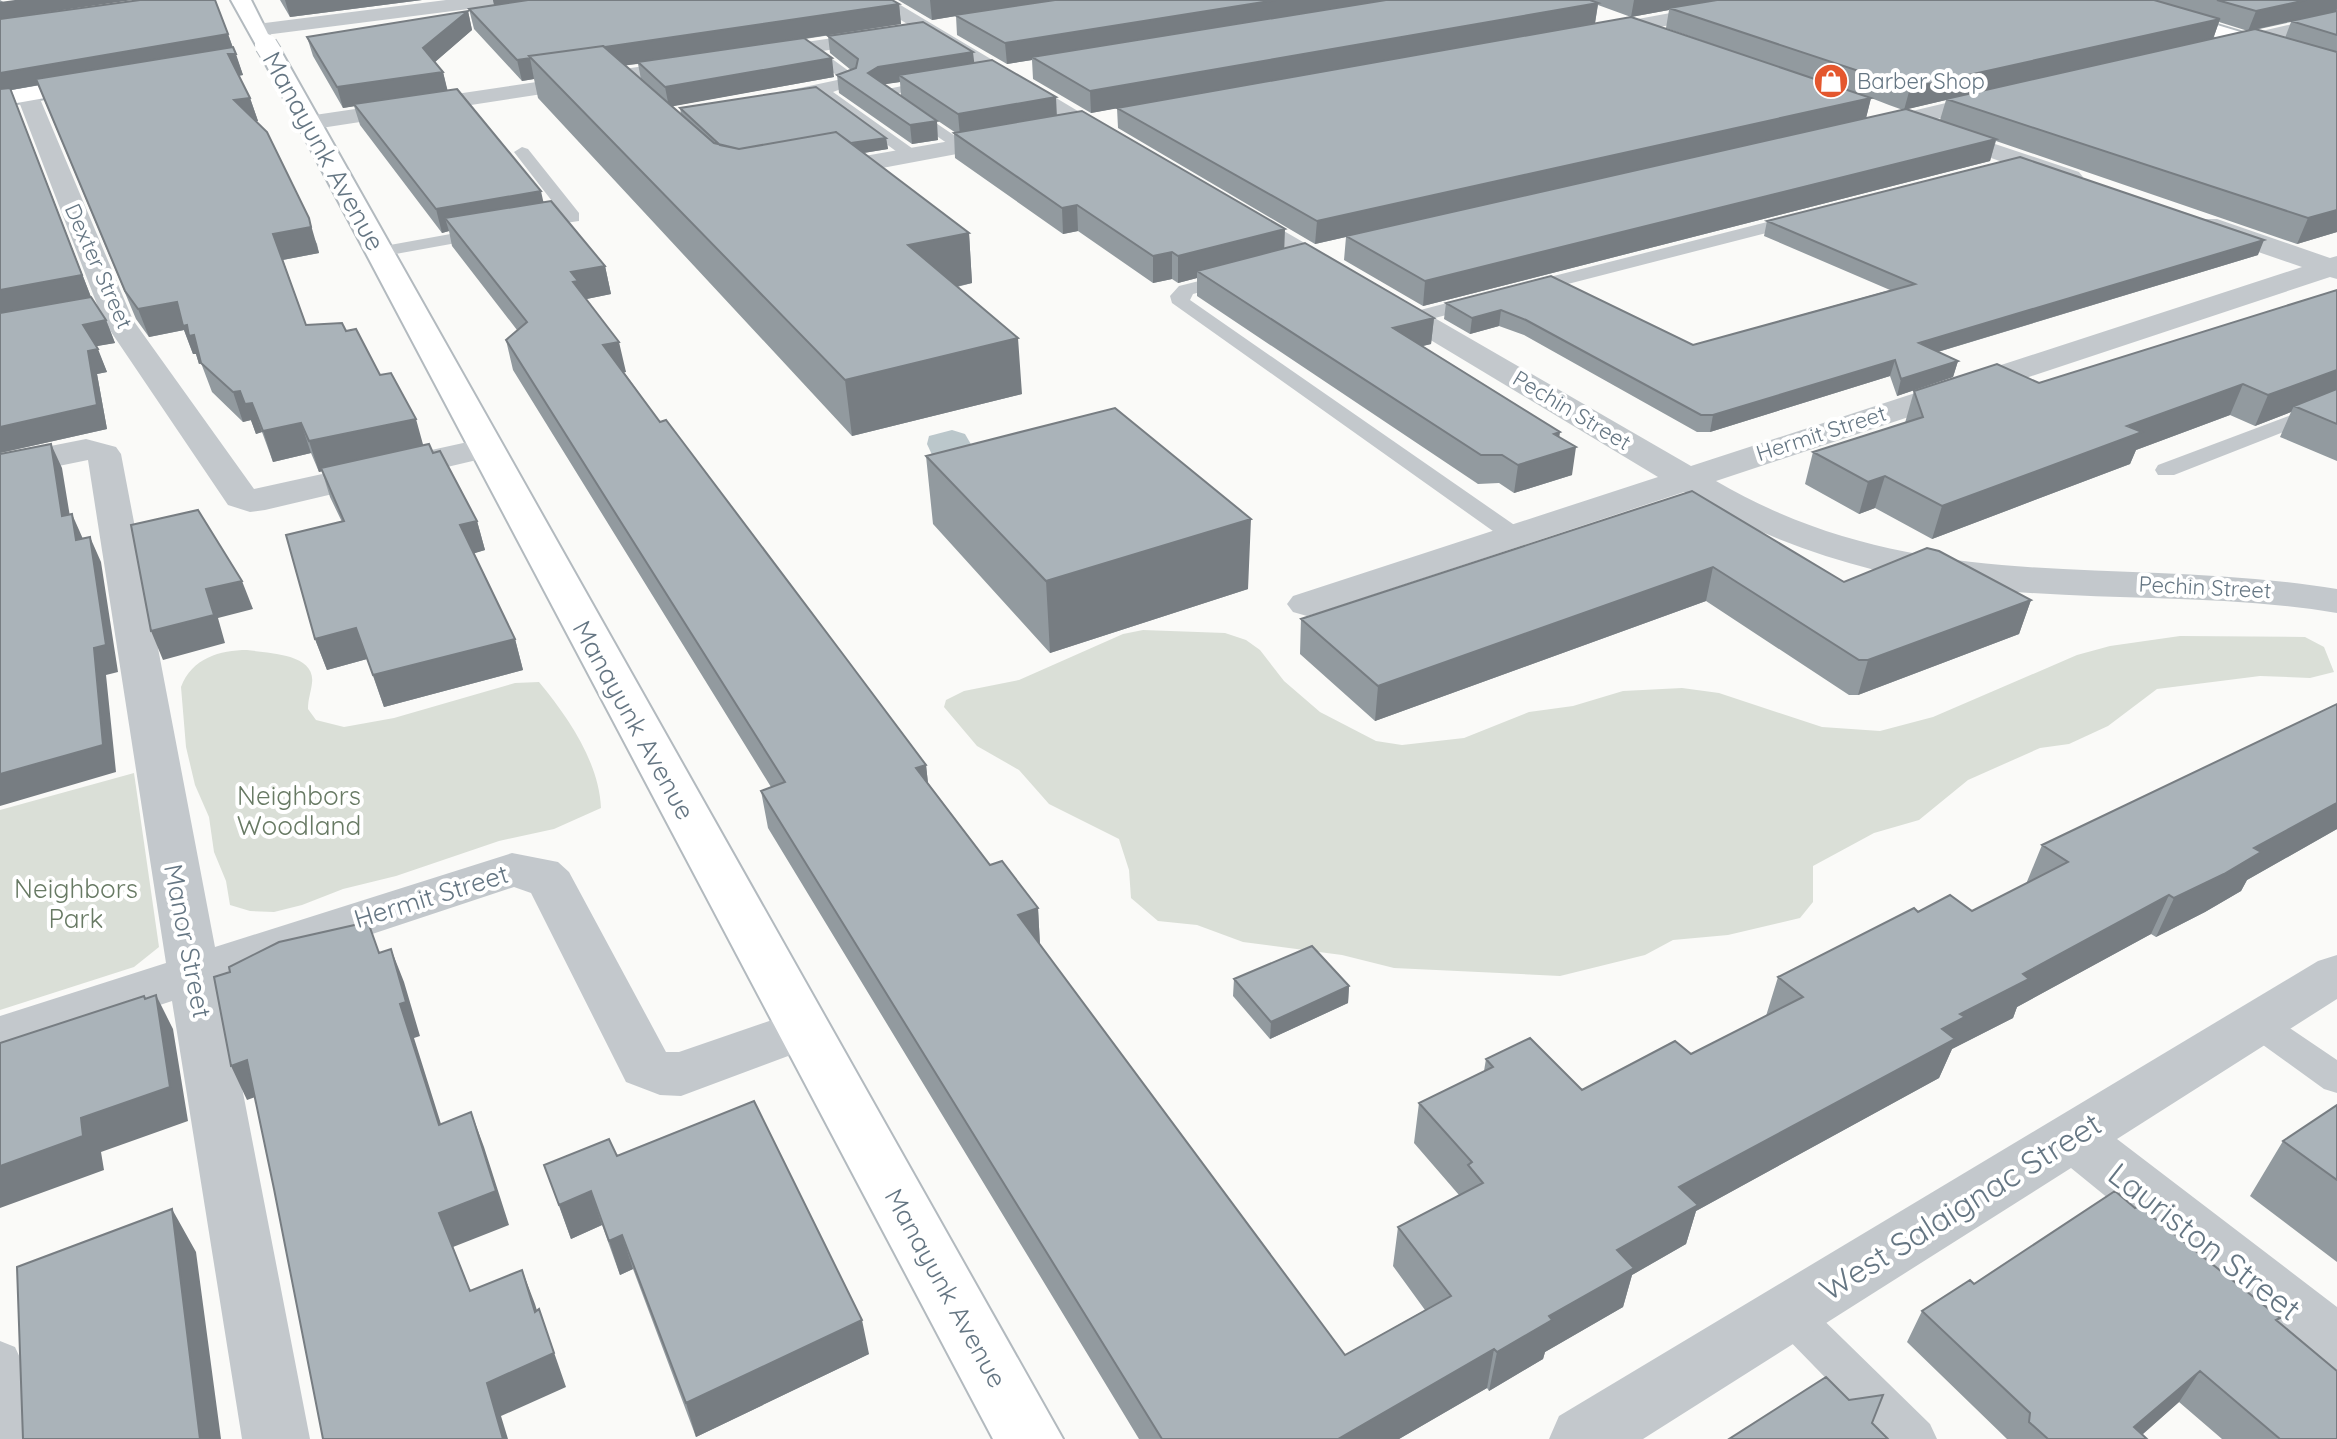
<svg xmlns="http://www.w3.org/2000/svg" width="2337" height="1439" viewBox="0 0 2337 1439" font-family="Quicksand,sans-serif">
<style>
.green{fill:#dadfd7}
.water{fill:#bbc7cb}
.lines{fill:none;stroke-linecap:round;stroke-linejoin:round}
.secondary-casing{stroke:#b3babf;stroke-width:4}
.lane{fill:#c3c8cc;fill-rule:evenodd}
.street{fill:#c3c8cc;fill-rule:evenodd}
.secondary{fill:#fff;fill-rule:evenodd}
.secondary-bridge-casing{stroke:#b3babf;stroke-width:24;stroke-linecap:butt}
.secondary-bridge{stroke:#fff;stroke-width:22}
.wall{fill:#929a9f;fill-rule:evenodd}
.shaded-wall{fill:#777d82}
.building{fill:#aab3b9;stroke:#777d82;stroke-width:2}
.labels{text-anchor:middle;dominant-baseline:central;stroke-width:8;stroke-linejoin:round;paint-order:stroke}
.far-poi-label{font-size:22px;fill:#657683;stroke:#fff;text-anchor:start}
.far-street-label{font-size:22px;fill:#657683;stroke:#fff}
.street-label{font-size:26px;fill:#657683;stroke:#fff}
.park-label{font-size:26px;fill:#687a64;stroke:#fff}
.near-street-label{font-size:32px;fill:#657683;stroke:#fff}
</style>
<rect width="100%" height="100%" fill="#fafaf8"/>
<path class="green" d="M1143 630 1225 633 1246 640 1260 650 1284 681 1320 712 1376 741 1402 745 1464 738 1529 712 1573 706 1623 691 1682 688 1719 693 1822 727 1880 731 1933 717 2077 655 2110 646 2180 636 2305 637 2324 647 2334 672 2310 678 2260 676 2157 689 2108 726 2069 744 2040 748 1968 780 1919 820 1874 833 1813 866V902L1800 918 1728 935 1673 940 1645 955 1560 976 1394 968 1342 955 1243 942 1197 925 1158 921 1131 898 1129 870 1119 839 1049 804 1019 770 977 746 944 707 946 700 964 691 1019 680 1123 634Z
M247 650C266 653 316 653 312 683 311 692 308 699 308 709L316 720 344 727 394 718 515 683 539 682C568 717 599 762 601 808L554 829 499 841 396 876 343 889 302 905 274 912 250 911 230 905 226 881 214 852 209 817 195 785 186 747 181 687C192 658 220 650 247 650Z
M134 773 159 947 134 967 0 1010V810Z"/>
<path class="water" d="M952 430 965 434 972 446 933 457 927 444 929 436Z"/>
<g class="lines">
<g class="secondary-casing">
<path id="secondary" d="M231 0H251L275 48 282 53 1063 1439H993L260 53 262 50 256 45Z
M2104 0H2134L2337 61V74L2107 4Z
M99 75 110 82 107 87 0 106V92Z"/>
</g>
<path class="lane" d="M803 45H813L857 77V83L833 92 916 151V157H904L818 94 781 98V92L842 79 803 51Z
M936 79 941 80V86L893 94 964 142V148H954L873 92Z
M522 147 528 149 579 213V221L524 229V221L562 214 514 152Z
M1803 213 1812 218 1809 222 1525 295 1516 289 1518 285Z
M489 227 498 232 495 236 379 257 370 252 379 247Z
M1231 273 1240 278 1237 282 1193 294 1190 300 1523 531 1527 536 1523 541H1507L1172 303 1170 296 1179 286Z
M1481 294 1490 300 1488 304 1416 323 1406 317 1409 313Z
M2337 398V411L2174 475H2158L2155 470 2158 465Z
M2257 1010 2269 1014 2337 1060V1093L2324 1089 2245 1032 2240 1023 2245 1014Z
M1788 1294 1802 1299 1930 1424 1937 1439H1885L1774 1325 1768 1312 1774 1299Z
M0 1341 15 1347 21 1360 26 1439H0Z"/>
<path class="street" d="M446 0H502L492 6 257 36 247 30 257 24Z
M868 0H892L1133 144 1121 151 1112 149Z
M1741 0H1783L1773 6 1589 40 1579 34 1589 28Z
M2337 14V26L2216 53 2206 47 2209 43Z
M887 30 894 32 897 36 894 40 308 130 296 123 308 116Z
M27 87 38 94 133 320 254 489 486 438 498 441 503 448 498 455 265 510 250 512 228 505 103 320 16 94Z
M2001 90 2009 92 2012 97 2009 102 1865 136 1853 129 1857 124Z
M1935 124 2079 172 2083 177 2070 185 2061 182 1927 136 1923 131 1927 126Z
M1013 130 1021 132 1025 137 1021 142 813 181 800 173 813 165Z
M1232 201 1691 466 2302 267 2197 231 2194 225 2197 219H2217L2330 258 2337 256V279L2330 277 1716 481C1922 601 2117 553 2337 589V613C2217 593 2095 602 1975 588 1872 576 1772 545 1684 492L1321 612 1307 616 1293 612 1287 604 1293 596 1658 477 1223 215 1219 209 1223 203Z
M86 439 116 447 121 454 215 947 512 853 558 862 569 872 666 1052H679L804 1009 823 1015 831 1029 823 1043 681 1096 660 1095 626 1082 531 893 514 887 222 984 310 1439H242L172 1001 0 1058V1016L166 963 88 460 0 478V456Z
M2337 955V999L2117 1139 2337 1307V1374L2314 1366 2071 1168 1643 1439H1549L1559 1416 2318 961Z"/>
<use href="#secondary" class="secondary"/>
<g class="secondary-bridge-casing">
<path id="secondary-bridge" d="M266 45 271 53"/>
</g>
<use href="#secondary-bridge" class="secondary-bridge"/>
</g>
<path class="wall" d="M0 0 25 15 228 34 243 75 239 76 250 98 258 121H256L317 244 319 253 283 260 306 325 346 331 380 375 423 445 433 453 477 521 485 550 474 553 515 639 523 670 384 707 367 659 327 670 315 639 342 522 330 497 322 471 319 472 311 453 273 462 262 432 256 434 251 420 243 422 212 392 201 363 199 364 196 354H193L184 330 149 337 136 319 38 85 11 90 91 297 49 305 106 320 115 343 96 346 107 372 97 374 107 429 0 453Z
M280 0H422L290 17Z
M493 0 899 4 901 24 805 39 834 77 672 106 681 114 680 108 886 138 888 149 863 153 969 233 972 283 957 287 1022 394 852 436 538 98 534 79 522 81 474 29 469 9 494 5ZM638 64 641 79 625 65Z
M898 0H2337V232L2297 244 1996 141 1990 161 1423 306 1344 260 1346 237 1315 244 1118 128 1117 108 1091 113 1033 79 1032 60 1007 64 957 35 956 16 932 20ZM1598 5 1631 17 1669 10 1666 28 1801 75 1595 23ZM2219 22 2248 31 2213 39ZM2291 22 2285 38 2255 30ZM1871 98 1889 105 1903 110 1866 118ZM1946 100 1940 120 1907 109Z
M468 11 472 30 435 62 443 72 447 90 544 202 605 266 611 294 586 299 626 372H624L660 422 926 765 928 783 990 865 1038 908 1040 945 1345 1355 1425 1310 1393 1266 1398 1227 1459 1195 1414 1143 1419 1103 1484 1071 1486 1059 1582 1090 1691 1054 1766 1016 1778 977 1918 912 1972 911 2026 884 2042 845 2337 704V829L2247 880 2241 891 2205 912 2156 937 2151 934 2017 1007 2013 1018 1952 1049 1939 1078 1696 1211 1686 1244 1632 1275 1623 1307 1545 1352 1543 1359 1489 1391 1487 1388 1399 1439H1139L768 828 761 791 771 787 513 370 506 340 517 330 452 246 449 231 442 233 360 125 354 106 343 108 313 56 307 37Z
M828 36 974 63 1056 97V115L1284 248 1434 318 1431 344 1422 346 1559 437 1572 475 1514 493 1499 483 1478 484 1197 296V278L1178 283 1172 279 1153 283 1078 231 1063 234 955 158 954 133H956L901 96 938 140 912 144 839 93 837 75 851 70 830 53ZM900 82 901 96 884 84Z
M1767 221 2258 255 1938 352 1958 361 1953 377 1897 396 1890 376 1710 432H1697L1524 335 1499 326 1470 334 1444 319 1446 303 1551 276 1693 345 1890 290 1764 236Z
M2337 290V461L2280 437 2291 412 2255 426 2230 415 2136 450 2130 464 1932 539 1875 508 1859 514 1805 484 1813 452 1905 423 1914 391 2039 383Z
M926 456 1248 589 1050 653 933 524Z
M1692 491 1844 582 2031 600 2019 634 1858 695H1849L1706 601 1375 721 1300 654 1301 619Z
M1234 979 1349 986 1348 1003 1270 1039 1233 996Z
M2337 1105V1262L2250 1196 2283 1141Z
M617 1156 869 1354 696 1437 633 1269 620 1275 602 1225 571 1239 544 1165Z
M2135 1208 2280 1318 2277 1322 2337 1439H2222L2179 1402 2142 1435 2147 1439H2007L1907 1342 1922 1311 1974 1284Z"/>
<path class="shaded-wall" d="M15 0H133L0 19V2Z
M285 0H422L290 17Z
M493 0H542L495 8Z
M930 0H1066L955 15 956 16 932 20Z
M1276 0H1395L1032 57V60L1007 64 1005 43Z
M1634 0H1724L1669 8V10L1631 17Z
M2306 0H2337V9L2336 11 2248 31 2256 11Z
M1598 3 1595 23 1091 113 1090 91Z
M899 4 901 24 549 77 531 58Z
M468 11 472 30 428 68 423 48Z
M2220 19 2213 39 1946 99V100L1904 110 1910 88Z
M228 34 234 51 11 90 91 297 0 314V73Z
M973 52 975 69 899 75 900 82 880 85 868 73 878 67Z
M228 54H236L243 75 235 76Z
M530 58 534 79 522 81 517 60Z
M832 58 834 77 669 107 665 87Z
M443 72 448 92 343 108 337 87Z
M1056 97 1057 118 960 136 958 114Z
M250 98 258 121 241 123 234 100Z
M1871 98 1866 118 1315 244 1317 221Z
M937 121 938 140 912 144 910 125Z
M886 138 888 149 740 173 739 162Z
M1996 139 1990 161 1423 306 1425 281Z
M541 191 546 214 445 218 449 231 442 233 436 209Z
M1077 205 1078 231 1063 234 1062 208Z
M2337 210V232L2297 244 2308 218Z
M309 218 319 253 282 260 273 234Z
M1285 229 1284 255 1197 271V278L1178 283V256Z
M969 233 972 283 913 296 908 245Z
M2264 240 2258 255 1914 359 1919 343Z
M1172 252V279L1153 283V256Z
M605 266 611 294 582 300 580 312 571 272Z
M177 302 187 325 194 335 204 363 199 364 196 354H193L184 330 149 337 138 309Z
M1501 310 1499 326 1470 334 1472 318Z
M1434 318 1431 344 1391 354 1393 328Z
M106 320 115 343 92 347 83 325Z
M1018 338 1022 394 852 436 845 380Z
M619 342 626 372 610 375 603 345Z
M98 349 107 372 97 374 107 429 0 453V427L88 351Z
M1895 360 1890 376 1710 432 1713 415Z
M1958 361 1953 377 1897 396 1901 379Z
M2337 370V393L2294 406 2291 412 2255 426 2268 395Z
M2243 384 2230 415 2136 450 2130 464 1932 539 1942 506 2127 426Z
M240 391 251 420 243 422 233 392Z
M252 403 262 432 256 434 245 404Z
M416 419 424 448 319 472 309 441Z
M301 423 311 453 273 462 263 431Z
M1560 432 1557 453 1576 447 1572 475 1514 493 1518 465 1554 434Z
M51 444 62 468 74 541 62 516Z
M1885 476 1875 508 1859 514 1868 482Z
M72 514 83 539 76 540Z
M1251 519 1248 589 1050 653 1046 581Z
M477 521 485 550 469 555 460 525Z
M90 537 101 562 118 672 106 675 116 772 0 806V774L94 648Z
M1713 567 1706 601 1375 721 1378 686Z
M242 581 253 609 218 618 225 643 163 660 151 631 206 589Z
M2031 600 2019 634 1858 695 1868 660Z
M356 628 367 659 327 670 315 639Z
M515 639 523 670 384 707 373 675Z
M926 765 930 802 916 768Z
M2337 803V829L2247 880 2241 891 2205 912 2156 937 2174 898 2254 848Z
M2169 895 2151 934 2017 1007 2013 1018 1952 1049 1939 1078 1696 1211 1686 1244 1632 1275 1623 1307 1545 1352 1543 1359 1489 1391 1497 1352 1617 1250 1679 1187 1942 1029 1960 1014 2023 974Z
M1038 908 1040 946 1018 915Z
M391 949 404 982 420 1036 414 1038 452 1159 439 1125 400 1004Z
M1349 986 1348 1003 1270 1039 1271 1022Z
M156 995 173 1029 188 1121 101 1152 104 1170 0 1208V1166L81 1118 145 999 144 996 161 1028Z
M247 1060 264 1094 247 1100 231 1066Z
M471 1112 484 1147 509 1225 453 1247 484 1326 439 1213Z
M591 1191 602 1225 571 1239 559 1205Z
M172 1209 196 1252 221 1439H200Z
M622 1235 633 1269 620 1275 609 1241Z
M522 1270 535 1304 548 1346 535 1312Z
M539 1309 566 1387 501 1416 508 1439H503L487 1383Z
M862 1320 869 1354 696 1437 686 1403Z
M1494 1349 1487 1388 1399 1439H1338Z
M2200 1371 2179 1402 2137 1439 2134 1427Z"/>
<path class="building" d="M140 0H215L228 34 0 73V19Z
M528 0H892L899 4 605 47 603 46 529 56 531 58 517 60 469 9Z
M1055 0H1276L1005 43 955 15Z
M1386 0H1590L1598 3 1090 91 1032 57Z
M1717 0H2154L2220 19 1910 88 1669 8Z
M2217 0H2306L2256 11Z
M468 11 423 48 443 72 337 87 307 37Z
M2337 11V35L2291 21Z
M1631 17 1871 98 1317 221 1117 108Z
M923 22 973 52 878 67 868 73 937 121 910 125 837 75 856 68 858 59 828 36Z
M2255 29 2337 52V210L2308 218 1946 99Z
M804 38 832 58 665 87 638 62Z
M603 46 714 143 739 149 836 132 969 233 908 245 1018 338 845 380 529 56Z
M233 47 236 54H228L250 98 234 100 267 132 309 218 311 227 273 234 306 325 342 323 346 331 356 329 380 375 391 373 416 419 309 441 301 423 263 431 252 403 245 404 240 391 233 392 201 363 194 335 189 336 187 325 183 326 177 302 138 309 125 291 36 79Z
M992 60 1056 97 958 114 899 75Z
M816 87 886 138 851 143 836 132 739 149 720 145 680 108Z
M10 88 82 275 0 290V89Z
M457 89 541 191 436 209 354 104Z
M1906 109 1996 139 1425 281 1346 236Z
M1082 111 1285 229 1178 256 1172 252 1153 256 1077 205 1062 208 954 133Z
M2020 157 2264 240 1919 343 1958 361 1901 379 1895 360 1713 415H1701L1526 320 1501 310 1472 318 1446 303 1551 276 1693 345 1915 284 1767 221Z
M551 201 605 266 571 272 578 281 573 282 619 342 603 345 660 422 666 420 679 437 842 653 926 765 916 768 990 865 1002 861 1038 908 1018 915 1345 1355 1451 1296 1398 1227 1483 1183 1468 1165 1472 1162 1419 1103 1493 1067 1486 1059 1530 1038 1582 1090 1675 1041 1691 1054 1803 997 1778 977 1914 908 1918 912 1950 895 1972 911 2068 862 2042 845 2337 704V803L2254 848 2261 852 2224 874 2174 898 2169 895 2023 974 2029 979 1960 1014 1965 1017 1942 1029 1955 1039 1679 1187 1698 1205 1617 1250 1634 1268 1549 1316 1552 1320 1497 1352 1494 1349 1338 1439H1162L761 791 785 782 506 340 527 322 445 218Z
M1305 243 1434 318 1393 328 1560 432 1554 434 1576 447 1518 465 1502 455H1481L1197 271Z
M2337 290V370L2268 395 2243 384 2127 426 2142 432 1942 506 1885 476 1868 482 1813 452 1923 417 1914 391 1997 364 2039 383Z
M91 297 106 320 83 325 98 349 88 351 97 405 0 427V313Z
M2337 389V424L2294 406Z
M1115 408 1251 519 1046 581 926 456Z
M51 444 62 516 72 514 76 540 90 537 106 645 94 648 103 745 0 774V454Z
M429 444 433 453 440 451 477 521 460 525 515 639 373 675 356 628 315 639 286 535 344 521 321 468Z
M1692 491 1844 582 1927 548 1939 551 2031 600 1868 660H1859L1713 567 1378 686 1301 619Z
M198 510 242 581 206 589 214 615 151 631 131 525Z
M368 922 379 953 391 949 406 1002 400 1004 439 1125 471 1112 496 1191 439 1213 470 1291 522 1270 535 1312 539 1309 554 1353 487 1383 503 1439H323L274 1189 247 1060 231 1066 214 977 230 972 229 967 279 942Z
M1312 946 1349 986 1271 1022 1234 979Z
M156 995 170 1087 81 1118 83 1136 0 1166V1043L144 996 145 999Z
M754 1101 862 1320 686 1403 622 1235 609 1241 591 1191 559 1205 544 1165 609 1139 617 1156Z
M2337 1105V1180L2283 1141Z
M2115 1191 2135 1208 2139 1206 2280 1318 2276 1320 2337 1371V1439H2280L2200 1371 2134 1427 2147 1439H2048L2029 1422 2030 1413 1922 1311 1970 1280 1974 1284Z
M172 1209 200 1439H23L17 1267Z
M1826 1377 1849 1400 1883 1395 1872 1423 1888 1439H1729Z"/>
<defs>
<g id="shop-disc" transform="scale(1.8)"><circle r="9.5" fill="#e4572e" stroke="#fff"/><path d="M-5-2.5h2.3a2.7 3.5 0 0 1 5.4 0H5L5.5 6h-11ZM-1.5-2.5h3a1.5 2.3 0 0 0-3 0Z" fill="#fff"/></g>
</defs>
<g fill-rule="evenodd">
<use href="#shop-disc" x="1831" y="81"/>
</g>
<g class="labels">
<g class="far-poi-label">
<text x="1857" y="81">Barber Shop</text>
</g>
<g class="far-street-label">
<text transform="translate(99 266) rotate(66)">Dexter Street</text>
<text transform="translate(1572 410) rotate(31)">Pechin Street</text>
<text transform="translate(1821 433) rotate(-18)">Hermit Street</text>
<text transform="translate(2205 587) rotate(3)">Pechin Street</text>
</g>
<g class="street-label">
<text transform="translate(324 151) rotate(61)">Manayunk Avenue</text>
<text transform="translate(634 720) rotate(61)">Manayunk Avenue</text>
<text transform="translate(431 896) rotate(-17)">Hermit Street</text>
<text transform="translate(188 941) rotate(79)">Manor Street</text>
<text transform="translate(946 1288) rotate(61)">Manayunk Avenue</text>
</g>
<g class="park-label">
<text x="299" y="795">Neighbors<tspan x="299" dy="30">Woodland</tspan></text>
<text x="76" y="888">Neighbors<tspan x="76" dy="30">Park</tspan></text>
</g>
<g class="near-street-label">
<text transform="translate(1960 1206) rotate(-32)">West Salaignac Street</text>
<text transform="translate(2205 1241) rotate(38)">Lauriston Street</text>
</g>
</g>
</svg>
